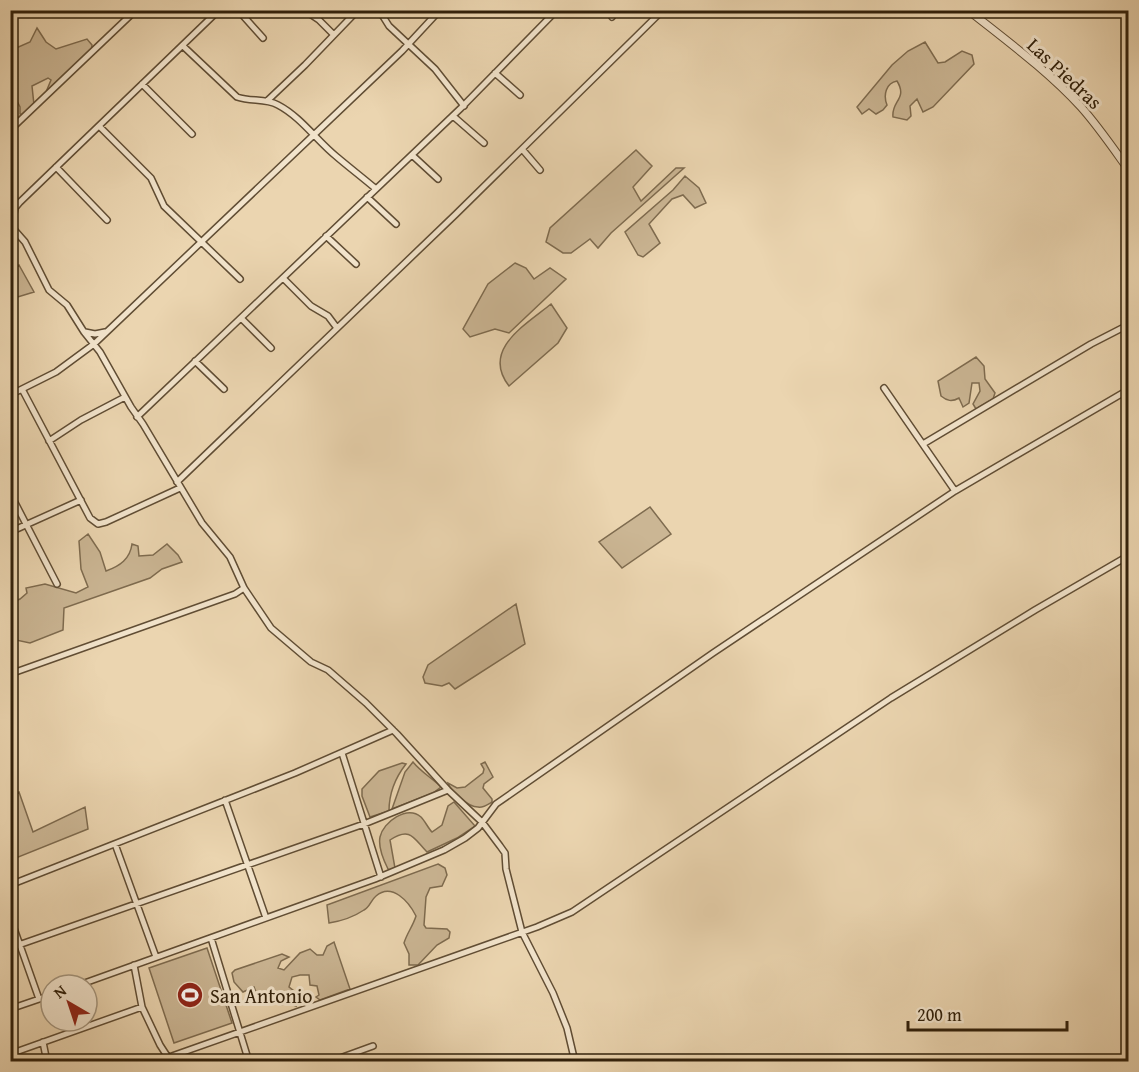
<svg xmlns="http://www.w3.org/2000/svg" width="1139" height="1072" viewBox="0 0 1139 1072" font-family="'Gentium Book Plus',serif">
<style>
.green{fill:#cbb694;stroke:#7e6b4f;stroke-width:1.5}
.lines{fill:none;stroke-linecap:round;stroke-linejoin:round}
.minor-casing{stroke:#604d34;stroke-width:8}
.tertiary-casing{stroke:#604d34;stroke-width:9}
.minor{stroke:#f2e4cc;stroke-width:5}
.tertiary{stroke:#f2e4cc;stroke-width:7}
.labels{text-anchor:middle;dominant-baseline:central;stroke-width:6;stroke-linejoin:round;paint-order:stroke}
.street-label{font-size:20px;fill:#31200a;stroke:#f2e4cc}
.poi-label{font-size:20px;fill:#31200a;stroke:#f2e4cc;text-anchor:start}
</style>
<rect width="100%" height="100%" fill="#ebd5b0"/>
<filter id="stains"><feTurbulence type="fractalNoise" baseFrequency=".00333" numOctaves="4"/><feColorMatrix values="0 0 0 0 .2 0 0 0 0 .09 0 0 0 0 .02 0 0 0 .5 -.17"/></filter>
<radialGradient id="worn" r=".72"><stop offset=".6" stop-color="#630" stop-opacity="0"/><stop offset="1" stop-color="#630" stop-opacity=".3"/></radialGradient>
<path class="green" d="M37 28 46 42 56 49 87 39 92 45 91 53 46 92 51 80 48 78 32 86 34 105 24 115 20 114V107L18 103 11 109 10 40 14 49 30 42Z
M925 42 938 63 945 62 962 51 972 55 974 64 933 107 923 112 917 99 910 106 911 116 907 120 893 117C891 101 908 99 897 81 886 83 883 95 887 105L883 110 876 114 869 109 862 114 857 107 892 65 908 51Z
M636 150 652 166 633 187 641 201 676 168H684L611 233 598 248 590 239 571 253H563L546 242 550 228Z
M685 176 699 188 706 203 695 208 683 195 672 199 649 224 660 243 643 257 638 255 625 232 673 190Z
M515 263 526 268 534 279 550 268 566 279 509 333 495 329 470 337 463 329 488 284Z
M19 265 34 292 11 299V269Z
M551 304 567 328 558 343 509 386C481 350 525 325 551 304Z
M976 357 984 366 985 379 995 393 993 399 976 409 973 404 980 391 979 383H972L969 403 963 407 959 398C952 402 947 401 941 396L938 381Z
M650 507 671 534 622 568 599 542Z
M88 534 100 552 106 571C120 566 130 559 132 544L138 546 139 556 153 555 167 544 178 555 182 562 162 569 150 578 64 608 63 630 30 643 11 639V603L20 599 27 593 26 588 45 584 76 593 88 587 81 569 79 541Z
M516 604 525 644 455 689 449 683 442 686 425 683 423 677 428 665Z
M413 762C421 772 432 778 441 787L433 793 392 809 405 772Z
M485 762 493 777 484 784 483 788 492 799V802C487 805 483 808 478 807 468 807 451 792 448 783L457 788 465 787 483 773 484 769 481 764Z
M402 763 406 764C395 778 389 793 389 811L370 817 362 796V789L379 771Z
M19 792 33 832 85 807 88 829 11 860V795Z
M454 802 475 826 457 838 427 852C414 839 411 826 390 840L395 868 390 870 388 869C383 859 378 847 380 837 383 822 407 805 421 817 425 821 428 828 432 832L442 825 448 806Z
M438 864 445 868 447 875 442 886 430 888 426 897 424 925 426 928 447 929 450 932 449 938 437 945 418 965H409V954L404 943C407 933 413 926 416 916 409 902 392 882 376 896 371 900 370 907 364 910 352 918 342 921 329 923L327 905Z
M334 942 350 989 320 1000 316 997 319 995 317 986 310 985 309 975H300L292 977 289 987 294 991 296 1006 288 1003 281 1005C268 998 259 1002 254 987L243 992 234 982 232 973 235 970 282 954 289 957 281 961 278 968 284 970 300 953 310 949 317 955H323L327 946Z
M207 948 232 1023 174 1043 149 968Z"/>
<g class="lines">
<g class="minor-casing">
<path id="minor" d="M238 10 263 38
M304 10 319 20 334 35
M379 10 389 26 435 69 464 106
M607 10 612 17
M183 46 237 97C251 102 265 98 278 105 301 117 317 141 337 157 350 168 363 178 376 189
M495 73 520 95
M142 84 192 134
M267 101 305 65 358 10
M453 116 484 143
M99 126 151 178 164 206 240 279
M10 130 136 10
M522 149 540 170
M412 155 438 179
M56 167 107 220
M367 197 396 224
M10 225 25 242 49 290 67 305 84 332 100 352 131 407 143 424 202 523 230 557 244 588 271 628 311 662 328 670 366 703 397 734 448 790 482 822 500 846 505 853 506 869 522 932 553 993 567 1028 575 1062
M10 236 15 208 20 202 219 10
M326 236 356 264
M283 278 311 306 328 316 337 328
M241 318 271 348
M85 332 95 334 105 332
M195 361 224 389
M884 388 955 491
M22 389 90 518 98 524 106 522 180 488
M10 395 56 372 94 344 402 51 440 10
M137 417 461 108 557 10
M49 441 81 420 125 397
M923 444 1091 344 1128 325
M177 482 456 214 663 10
M10 493 57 584
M10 532 81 500
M10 674 235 594 244 588
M342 753 381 877
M225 800 266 918
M115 844 156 957
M10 885 295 773 393 730
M10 917 39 999
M211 938 249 1062
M10 948 364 824 448 790
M134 965 142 1007 160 1045 171 1062
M79 985 375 879 444 850 465 838 478 828 496 804 713 653 955 491 1128 390
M10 1009 51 995
M43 1042 47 1062
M10 1054 142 1007
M155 1062 537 927 572 912 891 698 1035 610 1128 556
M329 1062 373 1046"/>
</g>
<g class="tertiary-casing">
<path id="tertiary" d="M968 10C1007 41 1048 71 1081 107 1098 126 1113 148 1128 169"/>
</g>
<use href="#minor" class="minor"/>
<use href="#tertiary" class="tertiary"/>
</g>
<defs>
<g id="stadium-disc" transform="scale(1.35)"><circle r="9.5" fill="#8f2418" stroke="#f2e4cc"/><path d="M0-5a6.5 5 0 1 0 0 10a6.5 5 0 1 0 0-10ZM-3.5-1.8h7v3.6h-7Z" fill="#fff"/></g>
</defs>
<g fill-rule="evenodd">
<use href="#stadium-disc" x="190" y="995"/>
</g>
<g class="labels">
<g class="street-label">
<text transform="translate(1065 73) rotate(43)">Las Piedras</text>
</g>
<g class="poi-label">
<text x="210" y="995">San Antonio</text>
</g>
</g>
<rect width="1139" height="1072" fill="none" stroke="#ebd5b0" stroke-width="36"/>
<rect x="12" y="12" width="1115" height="1048" fill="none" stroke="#31200a" stroke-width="3"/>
<rect x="18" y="18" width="1103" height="1036" fill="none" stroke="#31200a" stroke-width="1.5"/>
<g transform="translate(69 1003) rotate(321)"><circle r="28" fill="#f2e4cc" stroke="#a5967e" stroke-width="1.5"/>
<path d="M0-4.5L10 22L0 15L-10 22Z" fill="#8f2418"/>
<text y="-9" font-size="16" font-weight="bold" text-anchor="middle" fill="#31200a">N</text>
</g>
<path d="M908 1021v9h159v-9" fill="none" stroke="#31200a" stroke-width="3"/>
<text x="917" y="1021" font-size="18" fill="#31200a" stroke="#f2e4cc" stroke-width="4.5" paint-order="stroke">200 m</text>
<rect width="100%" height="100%" filter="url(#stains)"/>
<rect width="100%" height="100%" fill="url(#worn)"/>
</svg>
